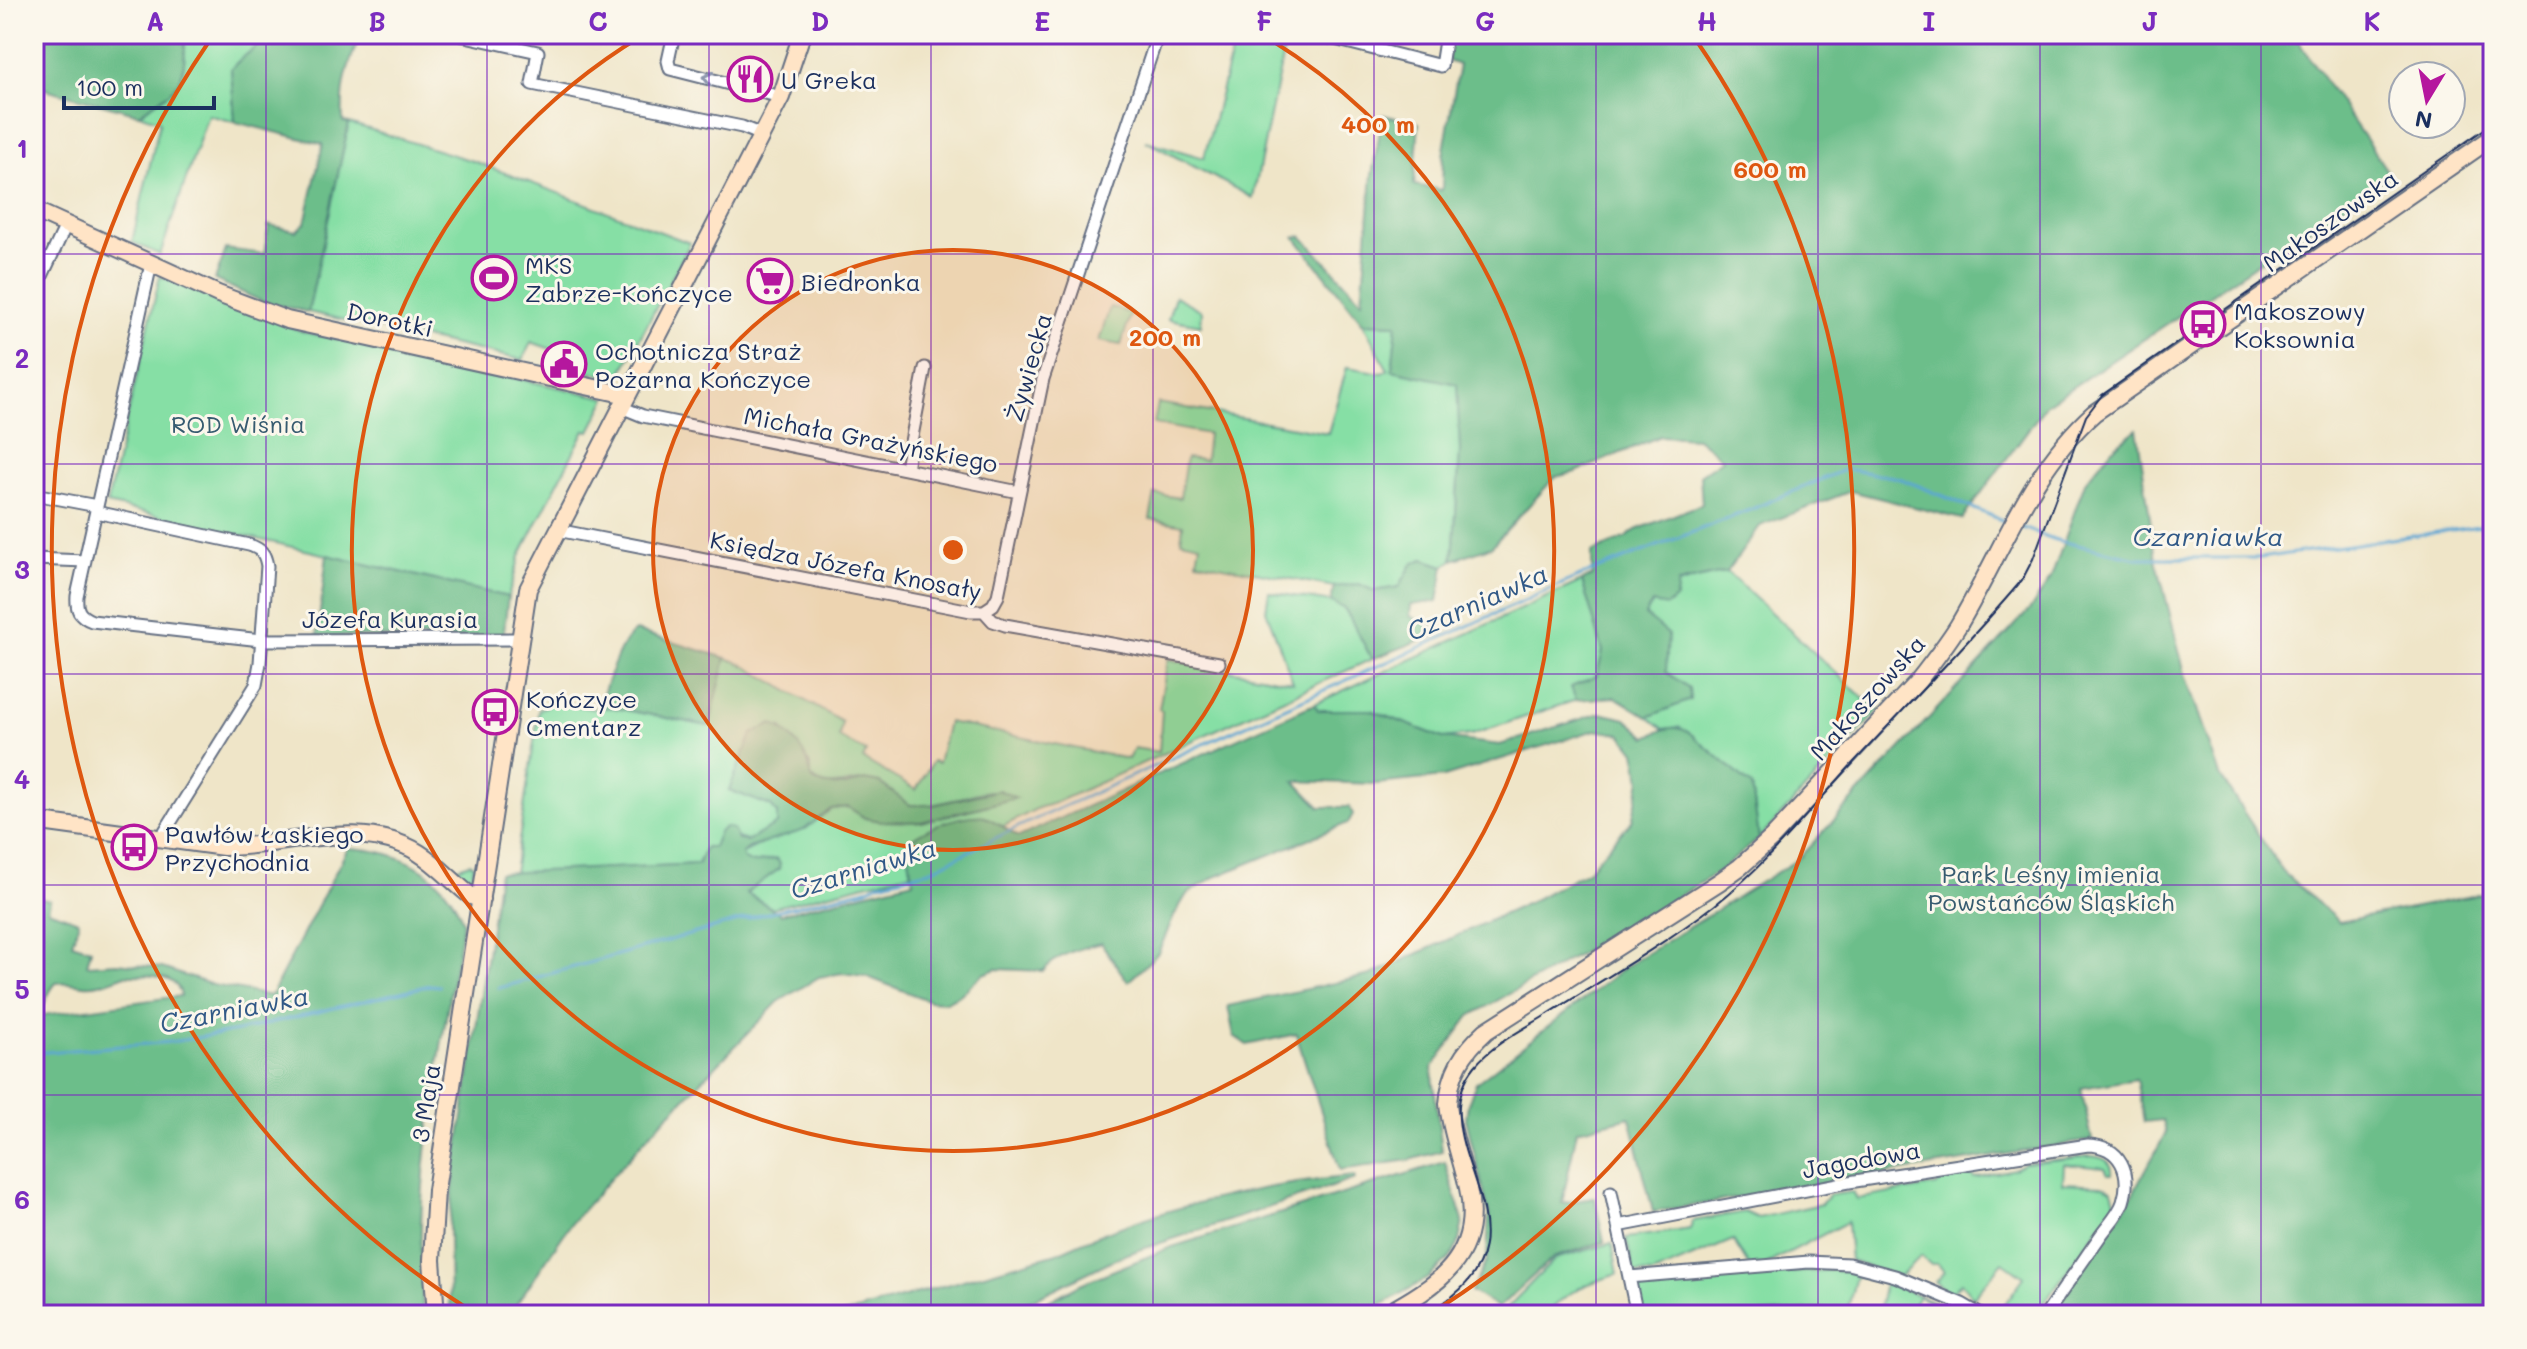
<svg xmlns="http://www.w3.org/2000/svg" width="2527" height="1349" viewBox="0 0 2527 1349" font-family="Mali,sans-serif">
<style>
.green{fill:#86dfa5;stroke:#508782;stroke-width:2}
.forest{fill:#6cbe8a;stroke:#447674;stroke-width:2;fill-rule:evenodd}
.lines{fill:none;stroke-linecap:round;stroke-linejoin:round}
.stream{stroke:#5ba6d3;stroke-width:3}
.street-casing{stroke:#656f83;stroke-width:15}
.secondary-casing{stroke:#656f83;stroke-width:20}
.street{stroke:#fff;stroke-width:11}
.secondary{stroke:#ffe4c6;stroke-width:16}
.tram{stroke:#1b2f5e;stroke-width:2}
.oneway{stroke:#8d97ae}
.grid{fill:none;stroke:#7b2cbf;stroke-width:2;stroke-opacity:0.55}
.ring{fill:none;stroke:#de5710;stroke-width:4}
.labels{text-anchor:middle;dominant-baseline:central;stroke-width:6;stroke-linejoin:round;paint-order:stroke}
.poi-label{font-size:24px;fill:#1b2f5e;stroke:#fbf7ec;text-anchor:start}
.street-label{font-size:24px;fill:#1b2f5e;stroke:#fbf7ec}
.park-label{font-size:24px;fill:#365b70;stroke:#fbf7ec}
.water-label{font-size:26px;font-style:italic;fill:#315987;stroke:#fbf7ec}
.centre{fill:#de5710;stroke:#fbf7ec;stroke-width:4}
.ring-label{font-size:24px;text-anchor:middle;font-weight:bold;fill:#de5710;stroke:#fbf7ec;stroke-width:6;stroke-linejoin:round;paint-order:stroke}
.neatline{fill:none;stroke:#7b2cbf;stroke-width:3}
.grid-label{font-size:26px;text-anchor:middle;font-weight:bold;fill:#7b2cbf}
</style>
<rect width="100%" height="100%" fill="#fbf7ec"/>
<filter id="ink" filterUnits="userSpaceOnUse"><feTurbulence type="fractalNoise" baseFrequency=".0125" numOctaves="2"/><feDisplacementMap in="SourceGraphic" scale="16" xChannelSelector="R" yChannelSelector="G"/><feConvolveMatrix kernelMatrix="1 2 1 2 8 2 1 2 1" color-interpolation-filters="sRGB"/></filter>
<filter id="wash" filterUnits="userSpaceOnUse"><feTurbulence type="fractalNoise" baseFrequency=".006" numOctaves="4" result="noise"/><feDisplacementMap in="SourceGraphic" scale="32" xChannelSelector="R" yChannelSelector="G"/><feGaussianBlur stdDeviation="1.8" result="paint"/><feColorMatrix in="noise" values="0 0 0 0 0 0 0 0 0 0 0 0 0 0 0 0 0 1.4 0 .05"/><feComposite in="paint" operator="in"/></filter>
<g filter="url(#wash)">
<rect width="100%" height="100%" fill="#efe5c8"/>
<path class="green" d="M185 34H273C259 47 243 54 231 69L235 122 208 115 160 255 132 242 160 121 139 114C181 84 185 88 185 34Z
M1236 34H1287L1253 198 1146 141 1204 158Z
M349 123 476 162 690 243 619 378 587 371 588 362 531 342 523 360 308 312Z
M160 276 304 332 607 398 590 431 585 430 520 556 508 597 107 504Z
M1175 296 1202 311 1201 325 1168 319Z
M1110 307 1131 313 1121 345 1099 341Z
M1363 323 1397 324 1392 370 1458 383 1460 451 1453 560 1444 566 1423 559 1399 587 1374 591 1359 584 1334 587 1197 561 1200 544 1181 540 1183 525 1150 519 1155 494 1180 498 1186 458 1205 460 1208 434 1154 424 1158 403 1328 433 1347 367 1382 373 1388 370Z
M1727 572 1874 708 1880 709 1759 839 1752 786 1679 727 1664 729 1648 717 1690 699 1688 688 1666 672 1645 615C1663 584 1695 579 1727 572Z
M1582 581 1603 651 1597 676 1572 687 1576 700 1471 735 1443 738 1371 710H1318L1314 704Z
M1269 592 1331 602 1345 609 1372 659 1055 803 1038 808 1002 827 984 817 909 857 912 872 772 908 746 892 779 869 776 859 752 863 743 859V853L831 809 848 807 865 818 921 822 1015 798C1010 796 1003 791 998 791 974 789 938 810 911 805 894 802 887 782 868 781 849 779 826 795 810 775V764L781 727 729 790 771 806 777 813V824L747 841 719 832 713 847H705L699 864 514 873 539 709 547 706 549 700 593 709 610 707 709 726 726 658 740 663 842 722 839 737 866 752 863 759 916 790 933 761 938 763 948 722 1128 759 1134 748 1159 752 1162 711 1159 709 1168 659 1293 682 1266 610Z
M470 863 474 865 471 880H465L453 869Z
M2493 1123V1180L2484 1125Z
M2090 1156C2102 1157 2113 1160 2112 1174H2108L2105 1168 2064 1164 2063 1183 2102 1185 2112 1190 2116 1204 2035 1315H1997L2024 1277 2003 1262 1973 1298 1961 1283 1951 1294 1935 1282 1944 1272 1938 1264H1930L1921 1256 1899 1277 1850 1261 1847 1222 1765 1265 1749 1266 1733 1240 1653 1274 1634 1273 1626 1238 1690 1229 1693 1221 1745 1212 1758 1218 1821 1204 1830 1195 1853 1192 1857 1199 1937 1185 1945 1173 1968 1171 1974 1178 2014 1169 2024 1163Z
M1612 1243 1618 1274C1589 1283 1566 1290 1547 1315H1500L1555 1259Z
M1831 1270 1871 1275 1965 1315H1940L1943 1309 1919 1296 1908 1315H1878L1885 1283 1856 1276 1847 1312 1823 1309 1754 1315H1642L1636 1282Z"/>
<path class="forest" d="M34 34H185C185 88 181 84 139 114L34 86Z
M273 34H361C347 66 341 86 343 122L349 123 308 312 263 302 215 280 226 249 264 254 269 225 296 231 305 223 323 144 235 122 231 69C243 54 259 47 273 34Z
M1452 34H2293L2390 175 2047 404 1962 519 1851 491 1760 526 1727 572 1678 583 1676 598 1667 606 1652 603 1645 615 1668 634 1666 672 1689 688 1690 700 1648 717 1615 697 1576 700 1571 687 1597 676 1603 651 1582 581 1592 576V553L1625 538 1636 530 1702 504 1700 475 1723 459 1697 438 1660 436 1576 472 1555 477 1492 546 1453 560 1460 451 1457 384 1392 370 1397 324 1363 323 1295 237 1302 236 1362 301 1372 175 1383 115 1419 123 1414 185 1442 190 1443 156 1459 65 1448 61Z
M2137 429 2156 559 2185 674 2220 776 2283 872 2339 922 2493 892V1123L2484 1125 2493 1180V1314L2051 1315 2126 1206 2166 1133 2163 1120 2144 1122 2136 1079 2081 1088 2092 1140 1653 1212 1630 1117 1577 1130 1562 1203 1595 1198 1604 1242 1553 1258 1498 1308 1471 1291 1487 1260 1489 1214 1466 1119 1468 1103 1476 1083 1625 967 1798 859 2032 607 2051 578 2085 482 2112 449Z
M327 555 508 597 503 639 317 636Z
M1423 559 1444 566 1438 601 1411 605 1410 616 1432 627 1437 634 1372 659 1345 609 1331 602 1334 587 1359 584 1374 591 1399 587 1412 564Z
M636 631 726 658 709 726 610 707 598 708C605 690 619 639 636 631Z
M1314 704 1318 710H1371L1443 738 1500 745 1600 713 1626 719 1647 737C1665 729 1672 723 1690 733L1752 786 1759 839 1719 871 1647 916 1470 1016 1432 1068 1442 1151 1410 1160 1340 1170 1296 1034 1247 1045 1234 1036 1228 1006 1371 975 1528 903 1587 871 1632 821 1641 780 1635 752 1621 734 1595 730 1444 777 1376 784 1295 781 1320 807H1349L1353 814 1348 823 1215 877 1187 894 1175 914 1158 953 1128 982 1101 943C1079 949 1059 953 1043 971L996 969 983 974 961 994 946 1002 930 1001 865 976 843 973 819 977 778 1002 648 1136 572 1222 509 1315H450L449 1227 455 1170 499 873 698 864 705 847H713L719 832 725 827 733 829 738 840 747 841 777 824V813L771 806 729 790 752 734 772 724C789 731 811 756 810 775L814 781 826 785 846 786 864 780 880 783 910 805H933L999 790 1016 798 921 822 880 821 865 818 848 807 831 809 804 830 749 848 743 853V858L752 863 777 859 780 864 779 869 746 893 781 914 913 881 909 857 912 839C925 828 968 811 985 817 997 821 1008 831 1019 837Z
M348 848C398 850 445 871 463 922 441 1048 412 1178 423 1307L417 1315H34V897L50 900 48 910 79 921 72 943 91 949 87 965 117 963 162 968 213 985 271 996ZM126 975C144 975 178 973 181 996L36 1016C46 1005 46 994 56 983 67 981 74 984 84 985 99 987 113 979 126 975Z
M1445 1162 1463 1221 1458 1245 1450 1258 1428 1278 1364 1315H1023L1080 1284 1169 1248Z
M1354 1176 1355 1179 1121 1256 1001 1315H842L1057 1253C1151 1209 1252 1186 1354 1176Z"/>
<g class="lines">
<path class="stream" d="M2020 527 2059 541 2137 558H2261L2493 524
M499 988 771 912 867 889 879 883 929 871 1020 826 1573 579 1752 509 1846 469 1899 478 2009 523
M34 1053 171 1042 238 1031 430 985 439 986"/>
</g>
</g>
<g filter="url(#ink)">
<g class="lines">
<g class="street-casing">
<path id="street" d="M456 34 538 52 532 84 742 127 762 135
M674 34 668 61 670 69 781 97
M1315 34 1441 66 1446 34
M151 264 77 596C76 610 79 616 92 621L261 640 519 639
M34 293 66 225
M621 407 643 416 1019 492
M906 468 925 368
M34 494 97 506
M96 512 249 545C261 549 265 553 267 566L260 663 256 685 165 831 164 840
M557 530 971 611H984L993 621 1005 625 1219 663
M34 559 85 561
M984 611 993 605 998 596 1043 379 1158 34
M1611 1192 1637 1315
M1618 1226 1849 1182 2088 1145C2121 1146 2132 1173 2123 1202 2119 1215 2106 1227 2099 1238 2081 1264 2063 1289 2046 1315
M1629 1277 1809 1262 1849 1264 1895 1276 1962 1304 1981 1315"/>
</g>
<g class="secondary-casing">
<path id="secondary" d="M34 210 218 294 287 320 627 395
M34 821 224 847C285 847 362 817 419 853 438 865 453 882 471 896L481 899
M436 1315 432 1260 436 1190 528 589 781 97 802 34
M1384 1315C1437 1286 1483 1257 1468 1188 1462 1160 1451 1133 1448 1104 1450 1072 1463 1052 1486 1031L1719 882 1740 867 1772 838 1918 681C1932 663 1946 645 1958 626 2002 553 2029 471 2094 413L2493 137"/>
</g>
<use href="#street" class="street"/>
<use href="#secondary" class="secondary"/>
<path class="tram" d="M1423 1315C1566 1241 1411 1145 1475 1066 1493 1044 1524 1029 1548 1014 1604 979 1663 945 1715 905 1767 864 1810 810 1854 762 1910 702 1969 643 2022 580L2033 559 2086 416 2102 395 2493 123"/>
</g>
<defs><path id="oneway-chevron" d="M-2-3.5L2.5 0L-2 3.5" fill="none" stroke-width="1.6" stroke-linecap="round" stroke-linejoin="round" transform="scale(2)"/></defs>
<use class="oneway" href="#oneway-chevron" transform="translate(708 78) rotate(-167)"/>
</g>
<path class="grid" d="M266 34V1315M487 34V1315M709 34V1315M931 34V1315M1153 34V1315M1374 34V1315M1596 34V1315M1818 34V1315M2040 34V1315M2261 34V1315M34 254H2493M34 464H2493M34 674H2493M34 885H2493M34 1095H2493"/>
<circle cx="953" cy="550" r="300" fill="#de5710" fill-opacity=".12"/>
<g class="ring">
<circle cx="953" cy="550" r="300"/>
<path d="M1263 35A601 601 0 1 1 643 35"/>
<path d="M476 1314A901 901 0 0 1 210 40M1696 40A901 901 0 0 1 1430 1314"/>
</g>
<defs>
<g id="restaurant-ring" transform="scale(2.3)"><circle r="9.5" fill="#fbf7ec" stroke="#b5179e" stroke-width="1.5"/><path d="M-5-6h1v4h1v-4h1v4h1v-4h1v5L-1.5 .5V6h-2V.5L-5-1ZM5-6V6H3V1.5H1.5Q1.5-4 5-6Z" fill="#b5179e"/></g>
<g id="stadium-ring" transform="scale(2.3)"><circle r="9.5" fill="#fbf7ec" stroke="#b5179e" stroke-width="1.5"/><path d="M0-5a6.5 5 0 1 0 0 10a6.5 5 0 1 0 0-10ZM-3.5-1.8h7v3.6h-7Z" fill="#b5179e"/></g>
<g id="supermarket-ring" transform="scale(2.3)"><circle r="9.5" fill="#fbf7ec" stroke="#b5179e" stroke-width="1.5"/><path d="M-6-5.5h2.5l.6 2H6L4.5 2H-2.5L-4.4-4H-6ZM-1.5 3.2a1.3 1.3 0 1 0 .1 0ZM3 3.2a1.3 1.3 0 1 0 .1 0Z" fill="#b5179e"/></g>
<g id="bus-ring" transform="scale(2.3)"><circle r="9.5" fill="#fbf7ec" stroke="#b5179e" stroke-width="1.5"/><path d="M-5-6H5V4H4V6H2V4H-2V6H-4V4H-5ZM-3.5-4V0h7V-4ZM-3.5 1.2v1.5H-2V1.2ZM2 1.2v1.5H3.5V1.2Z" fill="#b5179e"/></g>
<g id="civic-ring" transform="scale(2.3)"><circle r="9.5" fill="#fbf7ec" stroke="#b5179e" stroke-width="1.5"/><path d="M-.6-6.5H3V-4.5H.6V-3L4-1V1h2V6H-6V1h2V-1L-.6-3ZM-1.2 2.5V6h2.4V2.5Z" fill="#b5179e"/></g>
</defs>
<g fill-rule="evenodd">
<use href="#restaurant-ring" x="750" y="79"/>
<use href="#stadium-ring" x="494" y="278"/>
<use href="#supermarket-ring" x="770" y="281"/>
<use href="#bus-ring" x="2203" y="324"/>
<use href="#civic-ring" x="564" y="364"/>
<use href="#bus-ring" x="495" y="712"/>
<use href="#bus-ring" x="134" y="847"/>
</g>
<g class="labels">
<g class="poi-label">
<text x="781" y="79">U Greka</text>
<text x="525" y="264">MKS<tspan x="525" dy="28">Zabrze-Kończyce</tspan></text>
<text x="801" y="281">Biedronka</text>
<text x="2234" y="310">Makoszowy<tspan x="2234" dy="28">Koksownia</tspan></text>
<text x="595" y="350">Ochotnicza Straż<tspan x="595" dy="28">Pożarna Kończyce</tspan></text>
<text x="526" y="698">Kończyce<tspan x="526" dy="28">Cmentarz</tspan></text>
<text x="165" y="833">Pawłów Łaskiego<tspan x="165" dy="28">Przychodnia</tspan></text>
</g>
<g class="street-label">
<text transform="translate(2330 220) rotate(-35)">Makoszowska</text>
<text transform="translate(390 319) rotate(12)">Dorotki</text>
<text transform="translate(1028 367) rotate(-74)">Żywiecka</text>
<text transform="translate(871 439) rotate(11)">Michała Grażyńskiego</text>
<text transform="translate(846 565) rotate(11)">Księdza Józefa Knosały</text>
<text x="390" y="618">Józefa Kurasia</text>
<text transform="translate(1867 697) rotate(-48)">Makoszowska</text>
<text transform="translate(425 1103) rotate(-81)">3 Maja</text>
<text transform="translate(1861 1159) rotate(-10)">Jagodowa</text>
</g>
<g class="park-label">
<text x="238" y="423">ROD Wiśnia</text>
<text x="2051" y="873">Park Leśny imienia<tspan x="2051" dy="28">Powstańców Śląskich</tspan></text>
</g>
<g class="water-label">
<text x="2208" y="536">Czarniawka</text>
<text transform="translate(1477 602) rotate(-24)">Czarniawka</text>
<text transform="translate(863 868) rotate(-17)">Czarniawka</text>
<text transform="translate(234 1009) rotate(-11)">Czarniawka</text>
</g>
</g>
<circle cx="953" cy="550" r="12" class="centre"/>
<g class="ring-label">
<text x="1378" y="133">400 m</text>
<text x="1770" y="178">600 m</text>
<text x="1165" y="346">200 m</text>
</g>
<rect width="2527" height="1349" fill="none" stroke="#fbf7ec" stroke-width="88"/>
<g transform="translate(2427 100) rotate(190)"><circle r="38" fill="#fbf7ec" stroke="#a1a7b3" stroke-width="2"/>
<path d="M0-6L14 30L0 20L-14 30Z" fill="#b5179e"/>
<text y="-12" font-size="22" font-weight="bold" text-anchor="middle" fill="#1b2f5e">N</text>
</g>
<path d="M64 96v12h150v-12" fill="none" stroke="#1b2f5e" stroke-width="4"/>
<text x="76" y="96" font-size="24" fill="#1b2f5e" stroke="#fbf7ec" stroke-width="6" paint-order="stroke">100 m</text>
<rect x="44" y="44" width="2439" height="1261" class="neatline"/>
<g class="grid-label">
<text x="155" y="31">A</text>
<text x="377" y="31">B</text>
<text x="598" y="31">C</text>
<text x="820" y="31">D</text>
<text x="1042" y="31">E</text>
<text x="1264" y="31">F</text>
<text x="1485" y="31">G</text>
<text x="1707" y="31">H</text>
<text x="1929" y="31">I</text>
<text x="2150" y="31">J</text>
<text x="2372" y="31">K</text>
<text x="22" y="158">1</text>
<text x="22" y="368">2</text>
<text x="22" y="579">3</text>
<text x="22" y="789">4</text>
<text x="22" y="999">5</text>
<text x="22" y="1209">6</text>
</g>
</svg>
